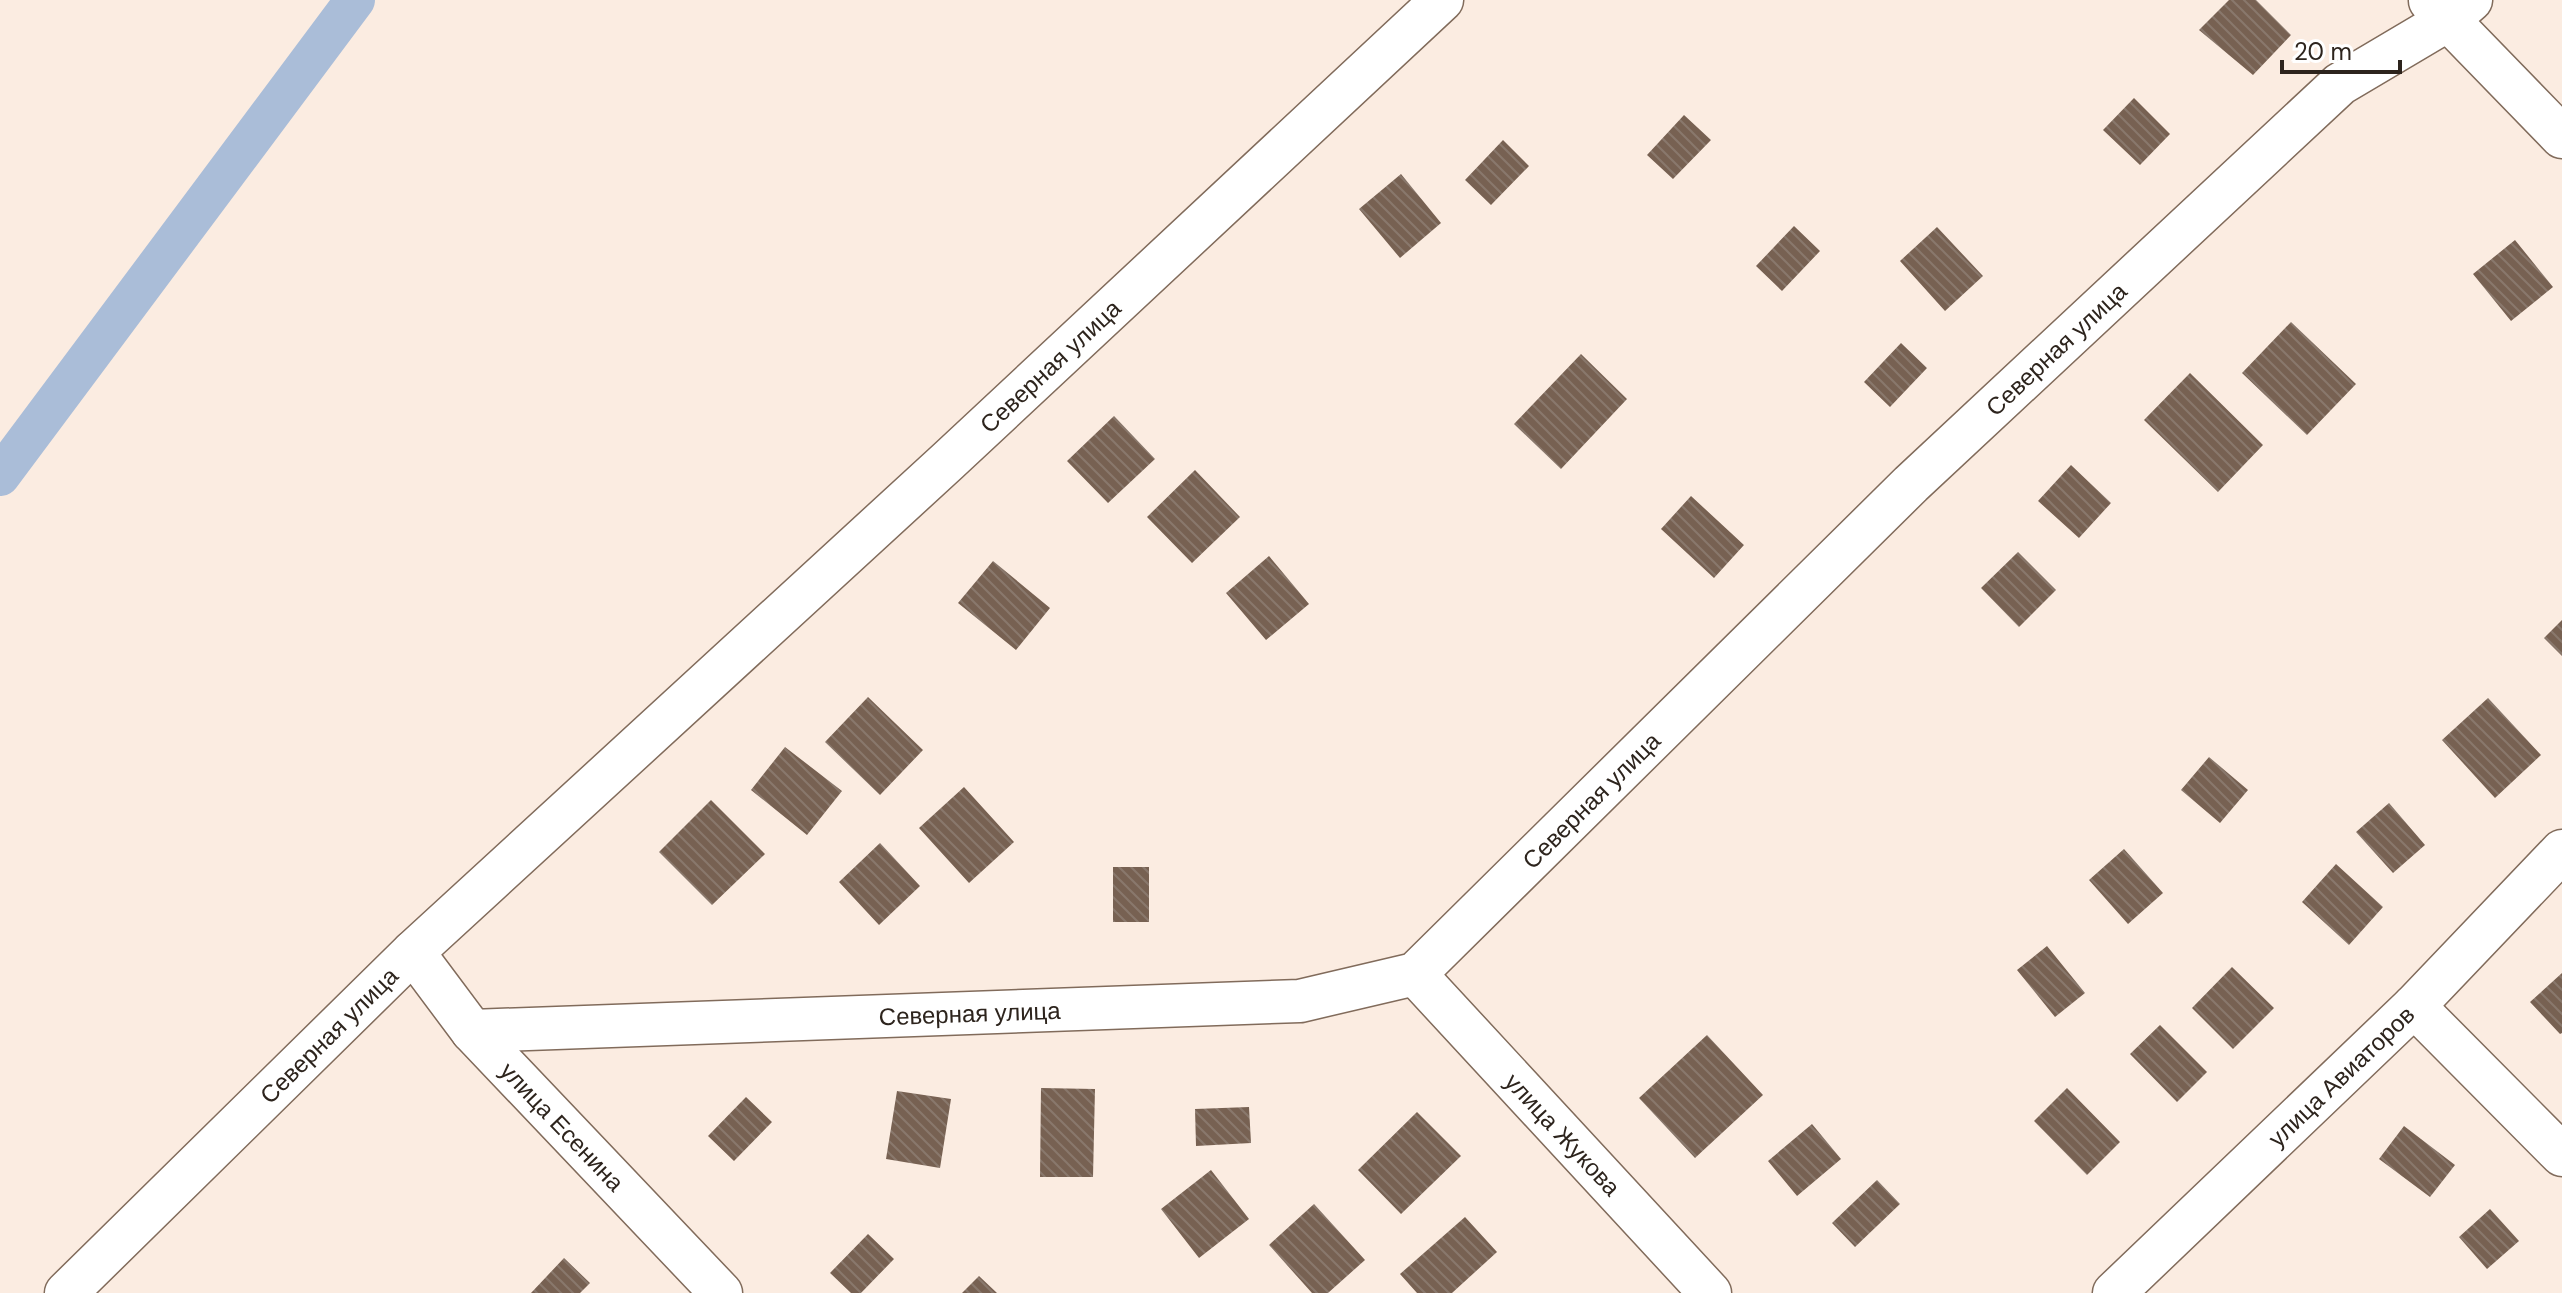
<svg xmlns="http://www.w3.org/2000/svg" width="2562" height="1293" viewBox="0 0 2562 1293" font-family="'DM Sans',sans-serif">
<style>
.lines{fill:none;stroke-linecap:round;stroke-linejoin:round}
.canal{stroke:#aabdd8;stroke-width:40}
.building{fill:url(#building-back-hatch)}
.minor-casing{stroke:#816b5b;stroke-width:45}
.minor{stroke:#fff;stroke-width:42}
.labels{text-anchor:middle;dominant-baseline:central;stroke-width:8;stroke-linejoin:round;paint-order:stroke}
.street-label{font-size:24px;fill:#2d241d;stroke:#fff}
</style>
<defs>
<pattern id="building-back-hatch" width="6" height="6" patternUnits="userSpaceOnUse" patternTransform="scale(2)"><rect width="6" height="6" fill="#776152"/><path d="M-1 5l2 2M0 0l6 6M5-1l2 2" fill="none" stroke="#89786c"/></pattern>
</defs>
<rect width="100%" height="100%" fill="#fbece1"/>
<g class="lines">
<path class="canal" d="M0 476 355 0"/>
</g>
<path class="building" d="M2229 0H2256L2291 35 2253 75 2199 30Z
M2134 98 2170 134 2140 165 2103 130Z
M1684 115 1711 140 1673 179 1647 155Z
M1503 140 1529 166 1491 205 1465 180Z
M1401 174 1441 223 1400 258 1359 209Z
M1794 226 1820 251 1782 291 1756 266Z
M1937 227 1983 276 1945 311 1900 261Z
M2515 240 2553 287 2511 321 2473 274Z
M2291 322 2356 384 2307 435 2242 373Z
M1901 343 1927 368 1890 407 1864 382Z
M1581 354 1627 399 1561 469 1514 424Z
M2190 373 2263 445 2218 492 2144 420Z
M1114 416 1155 459 1108 503 1067 461Z
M2071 465 2111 503 2079 538 2038 501Z
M1195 470 1240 517 1192 563 1147 517Z
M1691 496 1744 545 1714 578 1661 529Z
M2018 552 2056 590 2019 627 1981 588Z
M1269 556 1309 604 1266 640 1226 593Z
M993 561 1050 608 1016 650 958 603Z
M2562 620V656L2544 638Z
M868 697 923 750 880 795 825 742Z
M2488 698 2541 755 2495 798 2442 740Z
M785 747 842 791 807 835 751 790Z
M2209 757 2248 790 2220 823 2181 790Z
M964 787 1014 842 969 883 919 828Z
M711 800 765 854 712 905 659 852Z
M2389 803 2425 845 2393 873 2356 832Z
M880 843 920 886 879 925 839 882Z
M2124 849 2163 893 2128 924 2089 880Z
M2336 864 2383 907 2349 945 2302 902Z
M1113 867H1149V922H1113Z
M2047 946 2085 993 2055 1017 2017 970Z
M2232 967 2274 1008 2233 1049 2192 1008Z
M2562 973V1033L2560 1034 2530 1002Z
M2160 1025 2207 1072 2177 1102 2130 1054Z
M1707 1035 1763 1095 1695 1158 1639 1098Z
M1041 1088 1095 1089 1093 1177H1040Z
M2067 1088 2120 1142 2087 1175 2034 1121Z
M897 1091 951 1099 940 1168 886 1159Z
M746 1097 772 1122 734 1161 708 1136Z
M1249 1107 1251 1143 1196 1146 1195 1109Z
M1417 1112 1461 1156 1401 1214 1358 1170Z
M1812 1124 1841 1159 1797 1196 1768 1161Z
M2404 1126 2455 1165 2430 1197 2379 1159Z
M1211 1170 1249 1219 1199 1258 1161 1209Z
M1877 1180 1900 1204 1855 1247 1832 1223Z
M1314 1204 1365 1260 1328 1293H1312L1269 1245Z
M2490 1209 2519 1241 2487 1269 2459 1237Z
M1465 1217 1497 1252 1452 1293H1417L1400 1274Z
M868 1234 894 1259 861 1293H851L830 1273Z
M564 1258 590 1283 580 1293H531Z
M979 1276 997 1293H962Z"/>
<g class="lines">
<g class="minor-casing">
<g id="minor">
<path d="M2430 1 2562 137"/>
<path id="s1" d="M413 952 472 1031 721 1293"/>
<path id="s2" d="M1415 974 1710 1293"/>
<path d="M2414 1006 2562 1155"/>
<path id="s3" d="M472 1031 1300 1001 1415 974 1911 484 2340 84 2448 20 2471 0"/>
<path id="s4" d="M66 1293 413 952 948 461 1442 0"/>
<path id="s5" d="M2114 1293 2414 1006 2562 851"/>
</g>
</g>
<use href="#minor" class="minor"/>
</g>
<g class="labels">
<g class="street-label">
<text stroke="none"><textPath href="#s3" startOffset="1842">Северная улица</textPath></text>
<text stroke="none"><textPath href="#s4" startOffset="1352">Северная улица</textPath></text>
<text stroke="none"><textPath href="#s3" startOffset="1194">Северная улица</textPath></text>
<text stroke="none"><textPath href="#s3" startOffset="498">Северная улица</textPath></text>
<text stroke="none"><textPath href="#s4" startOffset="368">Северная улица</textPath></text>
<text stroke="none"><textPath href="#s5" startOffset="314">улица Авиаторов</textPath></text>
<text stroke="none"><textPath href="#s1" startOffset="230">улица Есенина</textPath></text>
<text stroke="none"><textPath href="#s2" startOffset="218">улица Жукова</textPath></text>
</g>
</g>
<path d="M2282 60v12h118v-12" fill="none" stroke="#2d241d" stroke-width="4"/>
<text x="2294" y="60" font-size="24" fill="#2d241d" stroke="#ffffff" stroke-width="6" paint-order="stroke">20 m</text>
</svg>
